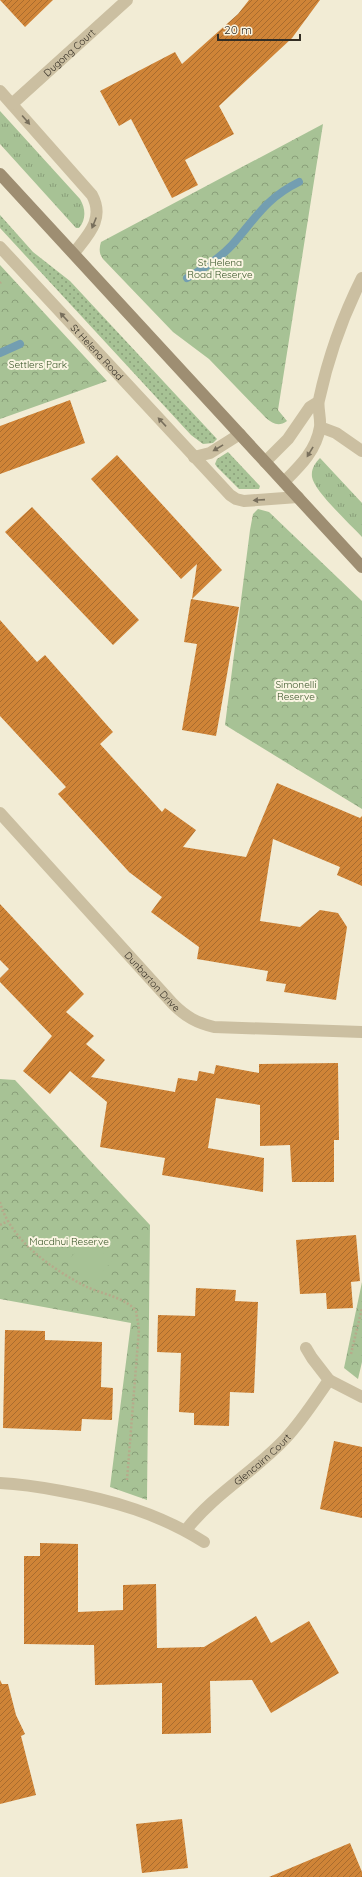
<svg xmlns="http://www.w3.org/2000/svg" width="362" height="1877" viewBox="0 0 362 1877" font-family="Quicksand,sans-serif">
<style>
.grass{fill:url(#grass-tufts)}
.park{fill:url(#park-crowns)}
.garden{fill:url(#garden-dots)}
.pitch{fill:#a7c295}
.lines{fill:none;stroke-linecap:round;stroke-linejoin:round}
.stream{stroke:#739eb1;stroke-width:8}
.building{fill:url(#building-hatch)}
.path{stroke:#b7aa8b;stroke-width:2.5;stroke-dasharray:2 2;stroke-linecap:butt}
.lane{stroke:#cbbfa1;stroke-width:12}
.street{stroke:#cbbfa1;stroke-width:12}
.secondary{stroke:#9e8e72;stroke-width:12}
.oneway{fill:#786f5c}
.labels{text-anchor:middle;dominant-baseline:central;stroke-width:4;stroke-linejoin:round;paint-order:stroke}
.street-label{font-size:10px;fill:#342e24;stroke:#faf5e2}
.park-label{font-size:10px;fill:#375427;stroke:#faf5e2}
</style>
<defs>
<pattern id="grass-tufts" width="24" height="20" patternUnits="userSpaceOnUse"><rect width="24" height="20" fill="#a7c295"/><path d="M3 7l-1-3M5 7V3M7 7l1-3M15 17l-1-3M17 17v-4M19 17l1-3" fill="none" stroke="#899e79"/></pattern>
<pattern id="park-crowns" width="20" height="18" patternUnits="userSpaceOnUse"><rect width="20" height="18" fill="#a7c295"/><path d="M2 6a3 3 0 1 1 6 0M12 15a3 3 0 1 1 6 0" fill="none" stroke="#899e79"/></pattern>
<pattern id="garden-dots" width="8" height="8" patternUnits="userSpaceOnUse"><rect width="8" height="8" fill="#a7c295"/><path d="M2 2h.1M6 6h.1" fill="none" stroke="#899e79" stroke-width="1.8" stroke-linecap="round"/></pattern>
<pattern id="building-hatch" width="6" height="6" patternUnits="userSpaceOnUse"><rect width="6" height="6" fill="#cf8437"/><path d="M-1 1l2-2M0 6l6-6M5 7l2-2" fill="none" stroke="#a96c2e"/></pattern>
</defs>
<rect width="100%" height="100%" fill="#f2ecd5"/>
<path class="grass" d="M0 111 80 199C86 209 86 220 79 228H76L0 144Z
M320 458 362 503V537C351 525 314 491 312 477 311 469 315 463 320 458Z"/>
<path class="park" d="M323 124 278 410 287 421C279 427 273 424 266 418L209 359 173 332 103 259C99 254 99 248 101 242Z
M0 265 107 381 0 419Z
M258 509 269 512 362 601V809L225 725 250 530 253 514Z
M0 1079 15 1080 150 1225 147 1500 110 1487 131 1323 0 1299Z
M362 1282V1362L358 1379 344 1368Z"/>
<path class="garden" d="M0 215 33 252 70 281 217 439 213 443 203 444 191 435 0 228Z
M228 452 260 486 259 489H239L217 467 215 464 217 459Z"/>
<path class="pitch" d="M87 1239 112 1261 94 1281 70 1258Z"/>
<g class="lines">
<path class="stream" d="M187 278C203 269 219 259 232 245 255 219 266 198 299 182
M0 353 20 344"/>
</g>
<path class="building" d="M0 0H53L25 27Z
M249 0H320L292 38 219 106 234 134 185 160 198 185 172 198 131 119 119 126 100 91 175 52 182 64 238 14Z
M70 400 85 443 0 474V426Z
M117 455 222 570 192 599 197 564 181 579 91 479Z
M32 507 139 620 113 645 5 532Z
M191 599 239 607 216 736 182 730 197 644 184 642Z
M0 620 37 662 45 655 113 732 100 744 162 812 165 808 196 830 183 847 246 857 277 783 360 818 362 816V886L337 875 340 867 273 839 260 921 300 927 320 910 338 913 347 927 336 1000 284 992 286 984 266 981 268 971 197 959 199 947 151 912 162 897 129 872 58 794 66 787 0 716Z
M0 904 84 994 66 1012 94 1036 86 1044 105 1060 91 1077 175 1092 178 1078 197 1081 199 1071 214 1074 216 1065 259 1073V1064L338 1063 339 1140H334V1182H292L290 1145 260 1146V1105L216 1098 208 1148 264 1158 263 1192 162 1175 165 1158 100 1147 107 1102 70 1071 50 1094 23 1071 52 1036 0 982V978L9 969 0 960Z
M356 1235 360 1281 351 1282 353 1308 327 1309 326 1293 300 1294 296 1240Z
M196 1288 236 1290 235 1301 258 1302 254 1393 230 1392 229 1426 194 1425V1413L179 1412 181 1353 157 1352 158 1315 195 1316Z
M5 1330 45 1331V1340L102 1342 101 1387 113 1388 112 1420 82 1419 81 1431 3 1428Z
M334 1441 362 1447V1518L320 1509Z
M40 1543 78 1544V1612L123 1610V1585L156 1584 157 1648 204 1647 256 1616 271 1643 309 1621 339 1673 271 1713 252 1680 210 1681 211 1733 162 1734V1683L95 1685 94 1645 24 1644V1556H40Z
M0 1680 2 1684H8L16 1715 25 1734 21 1736 36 1795 0 1804Z
M182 1819 188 1868 142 1873 136 1824Z
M350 1843 362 1872V1877H269Z"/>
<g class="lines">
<path class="path" d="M0 283 1 282
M0 1202C10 1240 52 1269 85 1286 101 1294 125 1297 136 1311L139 1329 127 1480
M0 1225 8 1221
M351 1354 362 1308"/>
<path class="lane" d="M320 427 336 433 362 451
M265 462 288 439 310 407 318 402
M284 482C300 466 316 451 320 427 321 418 317 406 319 400 328 358 343 316 362 278"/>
<g class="street">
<path d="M0 91 92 195C105 219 88 235 74 253"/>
<path id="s1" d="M12 104 127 0"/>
<path id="s2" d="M0 247 230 495 236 499 244 501 298 497"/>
<path d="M194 457 210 453 240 434"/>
<path id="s3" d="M0 813 173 1004C186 1017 197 1023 214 1027L362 1032"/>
<path d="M329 1380 362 1397"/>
<path d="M0 1483C21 1484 40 1487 61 1491 112 1500 160 1514 204 1542"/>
<path id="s4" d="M186 1530C214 1494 254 1472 285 1439 302 1421 315 1400 329 1380L312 1358 306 1348"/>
</g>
<path class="secondary" d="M0 174 362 567"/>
</g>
<defs><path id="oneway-solid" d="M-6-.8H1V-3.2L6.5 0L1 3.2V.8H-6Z"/></defs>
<g class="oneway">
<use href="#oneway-solid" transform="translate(26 120) rotate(49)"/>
<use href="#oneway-solid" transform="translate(94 223) rotate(112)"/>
<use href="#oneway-solid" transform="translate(64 317) rotate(-133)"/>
<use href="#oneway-solid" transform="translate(162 422) rotate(-133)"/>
<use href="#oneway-solid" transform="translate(218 448) rotate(149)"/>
<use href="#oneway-solid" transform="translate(310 452) rotate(121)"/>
<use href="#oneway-solid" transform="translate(259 500) rotate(176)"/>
</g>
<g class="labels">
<g class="street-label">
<text stroke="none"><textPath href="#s1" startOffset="77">Dugong Court</textPath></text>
<text stroke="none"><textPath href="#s2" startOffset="143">St Helena Road</textPath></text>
<text stroke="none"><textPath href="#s3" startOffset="227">Dunbarton Drive</textPath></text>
<text stroke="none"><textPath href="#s4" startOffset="104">Glencairn Court</textPath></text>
</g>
<g class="park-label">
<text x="220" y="262">St Helena<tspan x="220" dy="12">Road Reserve</tspan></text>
<text x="38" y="364">Settlers Park</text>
<text x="296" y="684">Simonelli<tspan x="296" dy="12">Reserve</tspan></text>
<text x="69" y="1241">Macdhui Reserve</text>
</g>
</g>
<path d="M218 34v6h82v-6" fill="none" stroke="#342e24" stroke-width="2"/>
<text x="224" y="34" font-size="12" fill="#342e24" stroke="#faf5e2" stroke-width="3" paint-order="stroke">20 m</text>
</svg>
